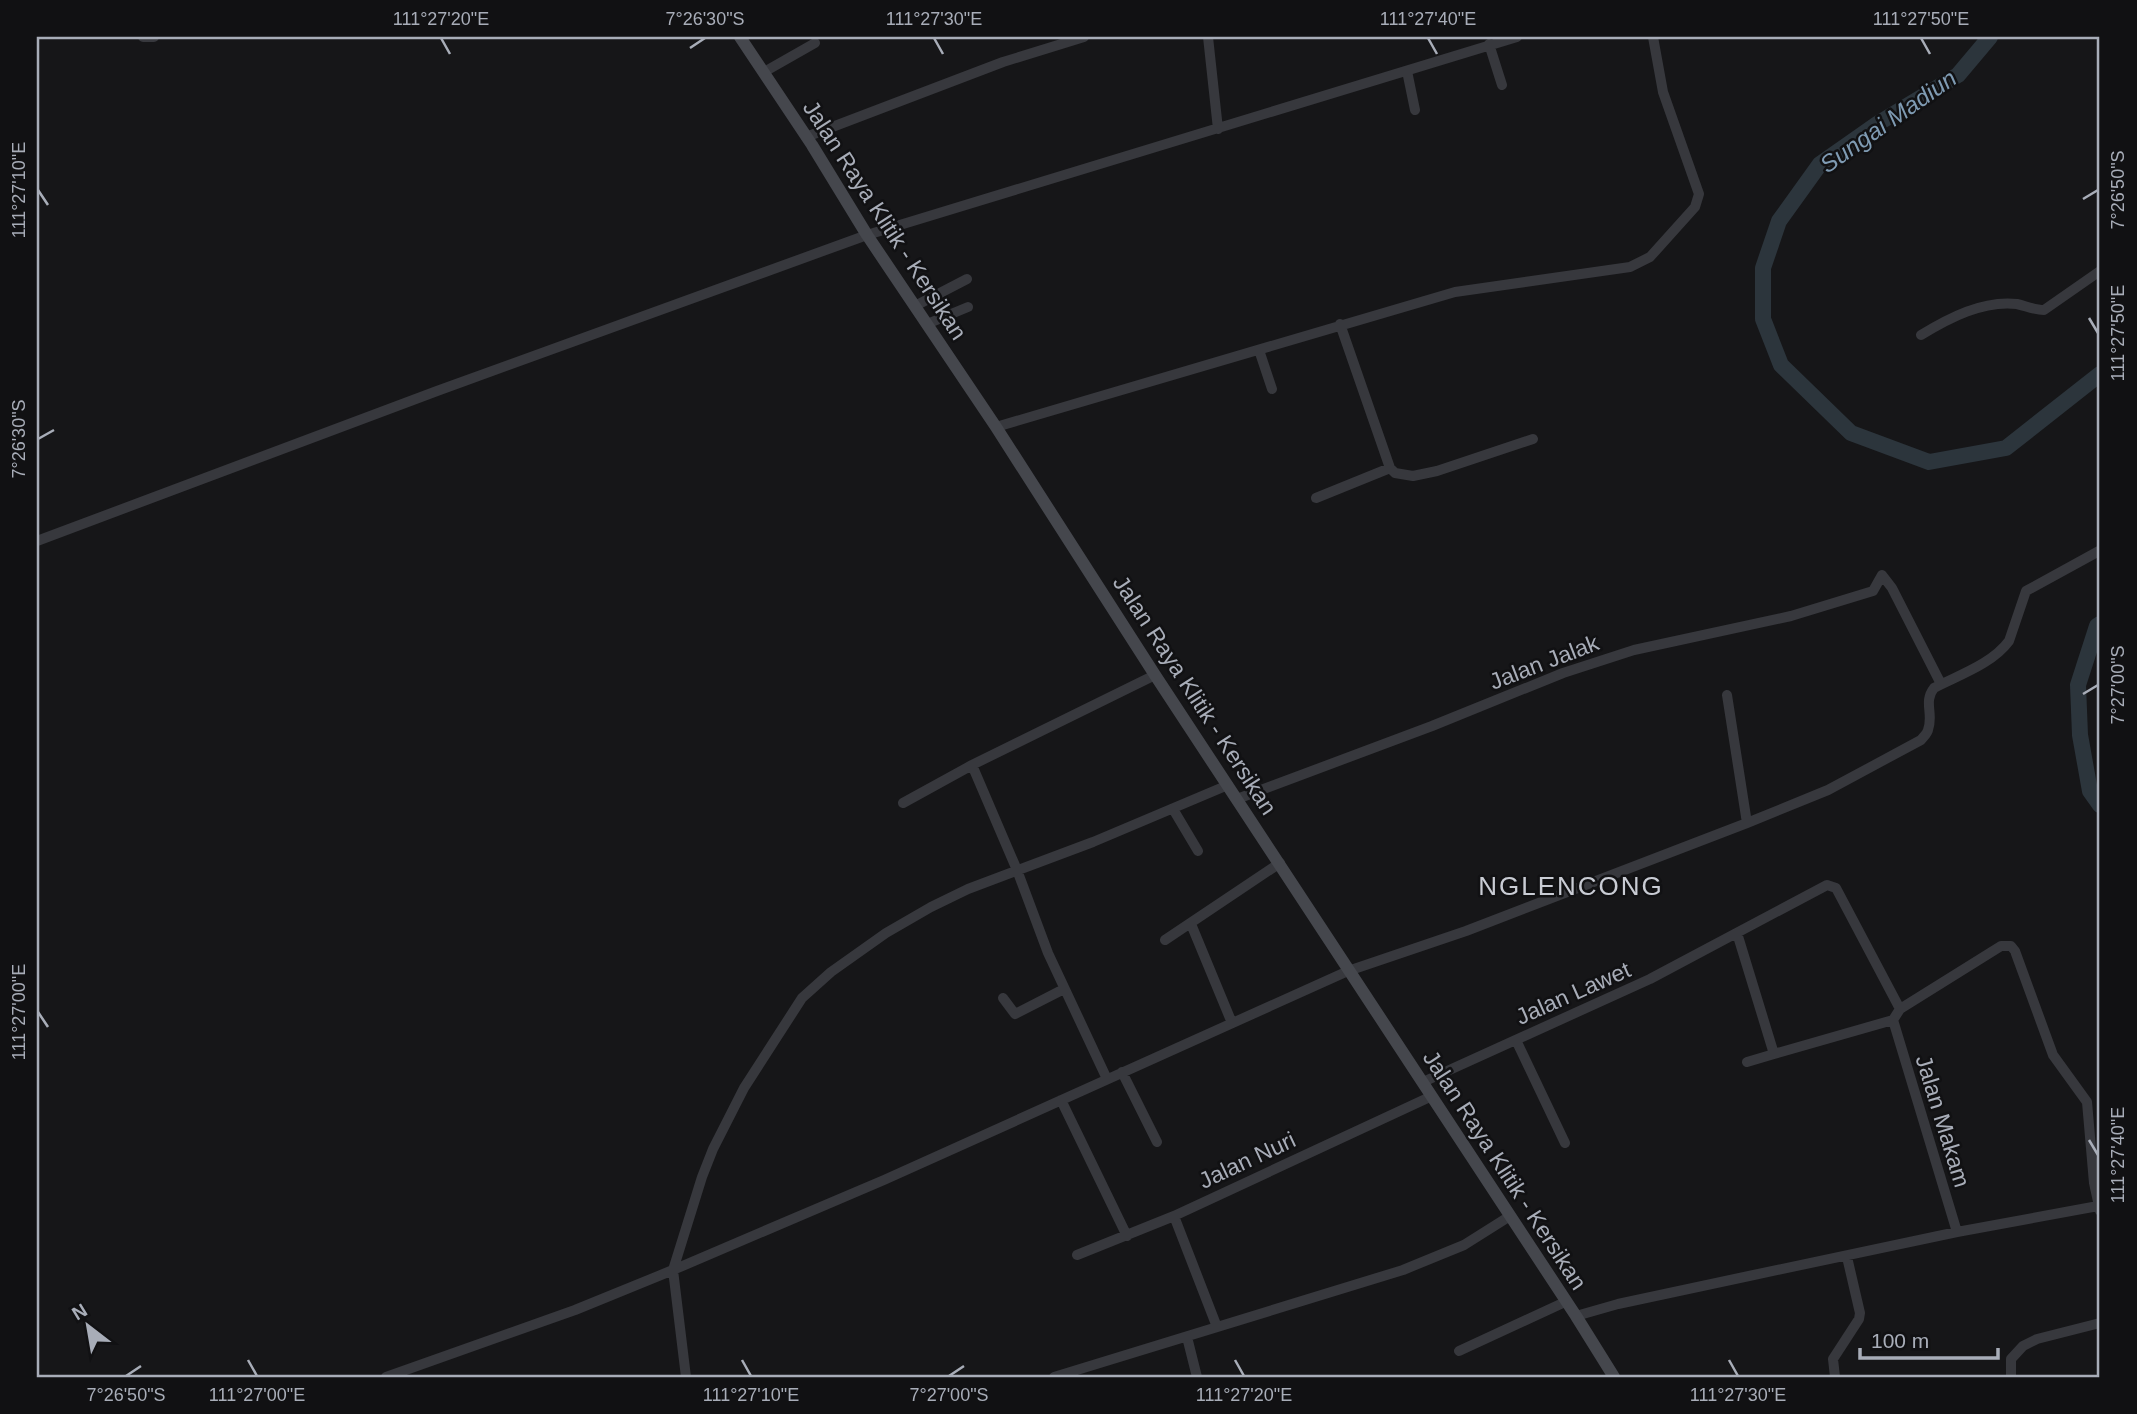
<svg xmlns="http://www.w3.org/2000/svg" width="2137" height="1414" viewBox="0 0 2137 1414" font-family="Arial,sans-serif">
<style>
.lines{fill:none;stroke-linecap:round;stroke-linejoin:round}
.river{stroke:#2c353c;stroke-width:16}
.street{stroke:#37383d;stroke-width:10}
.secondary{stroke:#45474d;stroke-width:12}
.ticks{fill:none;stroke:#a8adb8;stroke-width:2.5}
.labels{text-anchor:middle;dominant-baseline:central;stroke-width:5;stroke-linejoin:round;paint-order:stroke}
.street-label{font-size:23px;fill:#a8adb8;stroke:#111113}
.water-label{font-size:24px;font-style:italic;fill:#7f9bb3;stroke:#111113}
.quarter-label{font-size:26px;letter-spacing:2px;fill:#c9ccd4;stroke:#111113}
.neatline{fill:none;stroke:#a8adb8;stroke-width:2.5}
.ticks-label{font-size:18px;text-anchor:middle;fill:#a8adb8}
</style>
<rect width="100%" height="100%" fill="#161618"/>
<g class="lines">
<path class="river" d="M1990 37 1958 75 1877 124 1820 164 1779 221 1763 268V319L1781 365 1851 433 1929 462 2006 448 2100 374
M2100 624 2097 626 2078 685 2080 735 2090 791 2100 805"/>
<path class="street" d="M143 37H154
M1208 37 1218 129
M1489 44 1502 85
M1407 71 1415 110
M764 72 815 43
M806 137 1003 62 1084 37
M915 306 967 279
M927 324 968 307
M1340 324 1381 442 1390 468 1395 473 1413 476 1437 471 1533 439
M1921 335C1949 318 1983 300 2017 304 2026 306 2035 310 2044 310L2100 271
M1259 350 1272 389
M996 427 1455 292 1630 267 1650 257 1695 207 1699 194 1663 92 1653 37
M1316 498 1390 468
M37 541 437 391 867 235 1517 37
M1727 695 1747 823
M972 765 1017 870 1048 953 1107 1079
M1237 799 1432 726 1563 673 1634 650 1791 616 1873 591 1882 575 1892 588 1941 684
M903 803 972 765 1155 675
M1173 809 1198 851
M1191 924 1232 1023
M1737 933 1774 1054 1893 1020 1900 1009 2001 946H2011L2015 951 2053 1055 2087 1102 2094 1183 2100 1211
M1165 940 1280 863
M1003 998 1015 1014 1064 989
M1893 1020 1957 1232
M1516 1040 1565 1143
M1747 1062 1774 1054
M1122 1072 1157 1142
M1423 1082 1650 979 1827 885 1836 888 1900 1009
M1061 1100 1127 1236
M1174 1216 1217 1327
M1077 1255 1174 1216 1432 1096
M1576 1316 1618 1304 1749 1276 1957 1232 2098 1206
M1187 1337 1197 1377
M1459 1351 1565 1302
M386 1377 575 1310 673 1270 702 1177 713 1149 744 1088 802 998 831 972 886 933 931 907 968 889 1093 842 1228 785
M686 1377 673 1270 884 1180 1348 971 1466 931 1747 823 1828 790 1921 740C1924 736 1927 734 1928 730 1934 714 1923 702 1934 688 1959 675 1992 664 2009 641L2026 591 2099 551
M1054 1377 1403 1270 1464 1245 1510 1216
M1835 1377 1833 1359 1859 1319 1860 1313 1847 1257
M2011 1377V1359L2023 1346 2037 1339 2100 1323"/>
<path class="secondary" d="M740 37 812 145 867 235 996 427 1155 675 1576 1316 1614 1377"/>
</g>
<path class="ticks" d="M441 38 450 54M934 38 943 54M1428 38 1437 54M1921 38 1930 54M690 48 705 38M38 190 48 205M2083 199 2098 190M2089 318 2098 333M38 439 54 430M2083 694 2098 685M38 1012 48 1027M2089 1140 2098 1155M248 1360 257 1376M742 1360 751 1376M1235 1360 1244 1376M1729 1360 1738 1376M126 1376 141 1366M949 1376 964 1366"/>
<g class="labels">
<g class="street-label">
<text transform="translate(885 220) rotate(57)">Jalan Raya Klitik - Kersikan</text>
<text transform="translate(1544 662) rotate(-21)">Jalan Jalak</text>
<text transform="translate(1195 695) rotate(57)">Jalan Raya Klitik - Kersikan</text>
<text transform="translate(1573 993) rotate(-24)">Jalan Lawet</text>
<text transform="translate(1943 1121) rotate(73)">Jalan Makam</text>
<text transform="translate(1247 1160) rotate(-25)">Jalan Nuri</text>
<text transform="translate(1505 1170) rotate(57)">Jalan Raya Klitik - Kersikan</text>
</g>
<g class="water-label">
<text transform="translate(1888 121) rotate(-35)">Sungai Madiun</text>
</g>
<g class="quarter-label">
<text x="1571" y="886">NGLENCONG</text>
</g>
</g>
<rect width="2137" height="1414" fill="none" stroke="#111113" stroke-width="77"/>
<g transform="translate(88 1326) rotate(329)" stroke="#111113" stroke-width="5" paint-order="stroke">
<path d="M0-5L12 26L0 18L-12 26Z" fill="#a8adb8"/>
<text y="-10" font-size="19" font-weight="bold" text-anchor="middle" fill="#a8adb8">N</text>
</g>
<path d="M1860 1348v10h138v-10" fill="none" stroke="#a8adb8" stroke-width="3.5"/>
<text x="1871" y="1348" font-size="21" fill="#a8adb8" stroke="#111113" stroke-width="5" paint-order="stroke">100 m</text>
<rect x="38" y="38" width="2060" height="1338" class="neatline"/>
<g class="ticks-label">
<text x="441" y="25">111°27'20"E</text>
<text x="705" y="25">7°26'30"S</text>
<text x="934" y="25">111°27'30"E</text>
<text x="1428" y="25">111°27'40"E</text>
<text x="1921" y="25">111°27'50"E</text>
<text transform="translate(2118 190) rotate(-90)" y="6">7°26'50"S</text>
<text transform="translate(19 190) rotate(-90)" y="6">111°27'10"E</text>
<text transform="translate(2118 333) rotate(-90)" y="6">111°27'50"E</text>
<text transform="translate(19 439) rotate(-90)" y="6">7°26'30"S</text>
<text transform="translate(2118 685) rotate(-90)" y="6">7°27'00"S</text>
<text transform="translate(19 1012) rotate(-90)" y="6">111°27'00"E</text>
<text transform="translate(2118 1155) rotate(-90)" y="6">111°27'40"E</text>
<text x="126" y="1401">7°26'50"S</text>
<text x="257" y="1401">111°27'00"E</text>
<text x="751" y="1401">111°27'10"E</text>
<text x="949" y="1401">7°27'00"S</text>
<text x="1244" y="1401">111°27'20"E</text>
<text x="1738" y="1401">111°27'30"E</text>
</g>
</svg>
